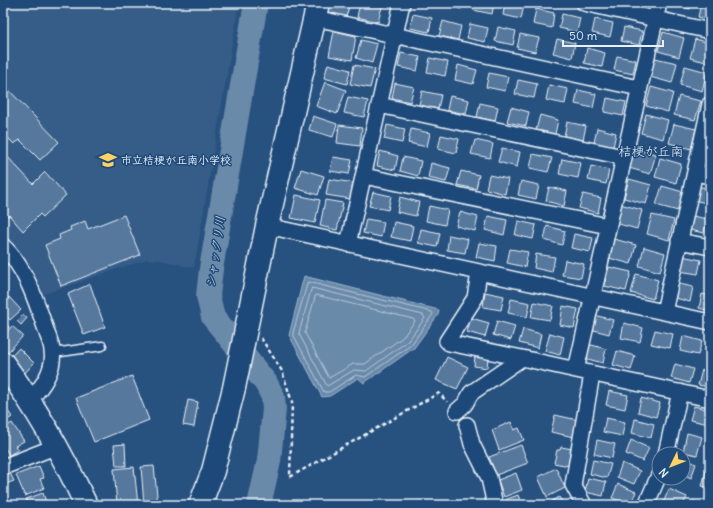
<svg xmlns="http://www.w3.org/2000/svg" width="713" height="508" viewBox="0 0 713 508" font-family="Delius,'Klee One',sans-serif">
<style>
.built{fill:#355d88}
.water{fill:#6b8aaa;stroke:#9db3c9}
.lines{fill:none;stroke-linecap:round;stroke-linejoin:round}
.shore{stroke:#b6c8d9;stroke-width:1}
.river{stroke:#6b8aaa;stroke-width:24}
.building{fill:#57789d;stroke:#e8f1f8}
.lane-casing{stroke:#e8f1f8;stroke-width:11}
.street-casing{stroke:#e8f1f8;stroke-width:18}
.secondary-casing{stroke:#e8f1f8;stroke-width:25}
.path{stroke:#e8f1f8;stroke-width:2.5;stroke-dasharray:4 3;stroke-linecap:butt}
.lane{stroke:#1f4a7a;stroke-width:8}
.street{stroke:#1f4a7a;stroke-width:15}
.secondary{stroke:#1f4a7a;stroke-width:22}
.labels{text-anchor:middle;dominant-baseline:central;stroke-width:3;stroke-linejoin:round;paint-order:stroke}
.poi-label{font-size:11px;font-weight:bold;fill:#e8f1f8;stroke:#1f4a7a;text-anchor:start}
.water-label{font-size:12px;font-style:italic;fill:#d5e2ec;stroke:#1f4a7a}
.quarter-label{font-size:13px;fill:#e8f1f8;stroke:#1f4a7a}
</style>
<rect width="100%" height="100%" fill="#27517f"/>
<filter id="ink" filterUnits="userSpaceOnUse"><feTurbulence type="fractalNoise" baseFrequency=".025" numOctaves="2"/><feDisplacementMap in="SourceGraphic" scale="8" xChannelSelector="R" yChannelSelector="G"/><feConvolveMatrix kernelMatrix="1 2 1 2 8 2 1 2 1" color-interpolation-filters="sRGB"/></filter>
<g filter="url(#ink)">
<path class="built" d="M3 3H239L194 268 160 260 147 259 38 296 3 240Z"/>
<path class="water" d="M304 276 439 310 438 315 414 348 364 383 358 378 330 396 322 397 289 335Z"/>
<g class="lines">
<path class="shore" d="M308 282 432 312 433 314 411 345 365 377 356 375 329 392H324L293 334Z
M312 288 423 315 425 318 408 341 366 371 354 370 327 386 299 334Z
M316 295 413 319 415 321 403 337 365 364H353L329 378 305 333Z"/>
<path class="river" d="M256 3 211 269 208 296 213 317 266 383 273 397 274 409 269 461 259 505"/>
</g>
<path class="building" d="M327 3H350L346 17 325 11Z
M360 3H383L378 22 357 17Z
M443 3H463L461 9 443 5Z
M475 3H494L492 14 473 10Z
M505 3 524 5 521 19 503 15Z
M668 3H691L690 9Z
M701 3H710V20L698 17Z
M536 9 554 13 552 28 533 24Z
M413 14 432 18 429 32 410 28Z
M562 14 580 18 577 32 559 28Z
M595 19 613 23 610 37 592 33Z
M443 21 461 26 458 40 439 36Z
M470 24 488 28 485 42 467 38Z
M498 27 516 31 513 45 495 41Z
M624 27 642 31 639 45 621 41Z
M334 31 356 36 352 60 329 56Z
M663 32 684 38 679 57 658 51Z
M520 34 539 38 535 52 517 48Z
M557 39 575 43 572 58 553 53Z
M695 39 710 43V63L690 58Z
M361 40 377 44 372 63 356 58Z
M587 48 605 53 602 67 584 63Z
M401 53 420 57 417 71 398 67Z
M617 56 636 60 633 74 614 70Z
M430 58 448 62 445 76 427 72Z
M655 58 677 63 672 83 650 77Z
M328 64 350 70 347 84 324 78Z
M354 65 375 69 370 88 350 84Z
M458 65 477 70 473 84 455 80Z
M685 66 707 72 702 91 680 85Z
M489 73 508 77 505 91 486 87Z
M518 80 537 84 534 98 515 94Z
M325 82 346 90 337 114 316 106Z
M395 83 414 87 410 102 392 98Z
M3 84 59 142 40 160 20 140 14 144 3 133 7 127 3 122Z
M549 85 568 89 565 104 546 100Z
M651 87 673 93 668 112 646 106Z
M578 90 596 94 593 108 575 104Z
M422 91 441 95 438 109 419 105Z
M450 96 469 100 466 114 447 110Z
M679 96 701 101 695 120 674 115Z
M348 97 368 101 364 117 344 113Z
M607 98 626 102 623 116 604 112Z
M480 103 498 107 495 121 477 117Z
M511 107 529 112 526 126 507 122Z
M646 114 668 120 663 139 641 133Z
M540 115 558 120 555 134 536 130Z
M313 116 337 124 333 137 309 130Z
M567 122 586 126 583 140 564 136Z
M674 124 696 129 691 149 669 143Z
M339 125 362 128 360 146 337 143Z
M387 125 405 129 402 143 384 139Z
M597 128 616 133 613 147 594 143Z
M411 129 430 133 427 147 408 143Z
M441 135 459 139 456 153 438 149Z
M475 140 493 144 490 158 471 154Z
M502 148 520 152 517 167 498 162Z
M708 148H710V163L705 162Z
M634 149 656 154 650 174 629 168Z
M380 151 398 156 395 170 377 166Z
M3 152 33 184 45 172 66 195 43 217 40 214 23 231 9 215 5 218 3 216Z
M533 154 552 158 548 172 530 168Z
M333 157 352 160 349 174 330 171Z
M403 157 421 161 418 176 400 171Z
M660 158 681 164 676 183 655 177Z
M562 159 581 163 578 178 559 174Z
M431 163 450 168 446 182 428 178Z
M591 166 609 170 606 184 588 180Z
M301 169 324 176 318 195 295 188Z
M461 171 479 175 476 189 457 185Z
M489 175 508 179 505 194 486 189Z
M329 179 354 183 351 199 326 195Z
M629 179 651 185 646 204 624 198Z
M521 181 539 185 536 199 518 195Z
M662 186 683 192 678 211 656 205Z
M697 186 710 189V204L694 200Z
M549 187 567 191 564 206 546 201Z
M373 192 391 196 388 210 369 206Z
M583 194 601 198 598 213 579 208Z
M296 195 320 200 315 223 291 218Z
M400 197 419 202 416 216 397 212Z
M325 200 343 203 337 230 320 226Z
M620 204 642 210 637 229 615 223Z
M429 206 448 210 445 225 426 221Z
M460 212 478 217 475 231 456 226Z
M124 215 140 255 61 286 45 245 60 239 59 235 71 230 70 227 85 221 88 229Z
M652 215 674 220 669 240 647 234Z
M688 215 707 219 704 233 685 229Z
M488 216 507 220 504 235 485 230Z
M366 219 384 222 381 237 363 233Z
M518 221 536 225 533 239 515 235Z
M394 222 413 226 410 241 391 237Z
M547 226 565 231 562 245 544 240Z
M421 229 440 233 437 247 418 243Z
M574 234 593 238 590 252 571 248Z
M449 235 468 239 465 253 447 250Z
M614 239 636 245 631 264 609 258Z
M479 243 497 246 495 261 476 257Z
M644 247 665 253 660 272 639 266Z
M510 249 528 252 525 267 507 263Z
M536 254 555 257 552 272 534 268Z
M682 256 701 260 698 274 679 271Z
M565 260 584 264 581 278 562 275Z
M609 267 631 272 626 291 604 286Z
M636 274 658 280 653 299 631 293Z
M675 283 693 287 690 302 672 297Z
M90 284 105 327 84 335 68 294Z
M485 292 504 296 501 310 483 307Z
M702 294 710 296V311L699 308Z
M9 297 21 310 10 320 3 313V303Z
M511 299 530 303 527 317 508 313Z
M534 302 553 306 550 320 531 317Z
M563 306 578 309 574 328 560 325Z
M23 315 27 318 21 325 17 321Z
M594 315 613 320 609 334 590 329Z
M471 318 489 323 485 337 467 332Z
M3 321 9 327 3 332Z
M497 321 515 326 511 340 493 335Z
M624 323 643 328 640 342 621 338Z
M12 326 23 336 8 352 3 347V336Z
M523 329 541 334 538 348 519 343Z
M655 330 673 334 670 348 651 344Z
M550 333 564 337 560 355 545 351Z
M683 336 702 341 698 355 680 351Z
M588 344 606 349 603 363 584 358Z
M19 348 34 363 24 374 9 359Z
M617 351 635 356 631 370 613 365Z
M475 355 488 357 487 368 474 366Z
M447 357 468 367 457 389 436 380Z
M675 364 693 369 689 383 671 378Z
M702 370 710 372V387L698 385Z
M132 376 149 420 94 442 76 398Z
M609 391 628 395 625 409 606 405Z
M641 398 660 403 656 417 638 412Z
M188 400 198 402 194 427 183 425Z
M3 404 12 417 3 423Z
M694 406 710 410 709 424 690 420Z
M555 415 578 420 574 437 551 432Z
M606 418 625 422 622 436 603 432Z
M635 419 654 424 651 438 632 433Z
M511 422 514 430 519 428 524 440 499 450 492 430Z
M12 423 24 441 15 446 18 450 9 455 3 445V428Z
M687 433 702 437 697 455 683 452Z
M597 440 615 444 612 458 594 454Z
M631 440 649 448 643 461 626 454Z
M125 444 126 466H116L114 445Z
M521 445 528 463 496 475 489 457Z
M561 447 573 449 569 466 554 463 557 450H560Z
M683 458 696 464 691 478 683 474Z
M593 460 611 464 607 478 590 474Z
M622 463 640 471 634 484 617 477Z
M39 466 44 478 40 479 44 488 25 496 16 475Z
M154 466 158 505H144L141 467Z
M134 467 138 505H117L114 469Z
M556 468 565 488 547 497 538 477Z
M9 471 14 481 3 485V473Z
M706 471 710 472V488L702 486Z
M516 473 522 490 504 497 498 480Z
M588 478 606 482 603 496 585 492Z
M618 484 636 492 630 505 612 498Z
M669 489 687 497 683 505H668L663 503Z
M43 493 47 505H28L26 499Z
M518 495 522 505H507L505 500Z
M559 497 564 505H546Z
M693 501 704 505H691Z"/>
<g class="lines">
<g class="lane-casing">
<path id="lane" d="M53 351 61 352 102 346"/>
</g>
<g class="street-casing">
<path id="street" d="M584 3 710 31
M659 3 576 370 710 399
M315 18 639 88
M379 105 623 157
M695 173 710 176
M364 176 608 226
M267 226 710 322
M679 241 710 247
M348 244 402 3
M3 246C26 268 36 301 46 330 48 337 52 344 52 351 55 369 42 388 30 399
M479 273 475 298 447 341 449 343 522 358
M664 312 710 104
M457 411 465 404 471 393 522 358 576 370
M467 425 472 444 489 478 495 505
M666 454 680 392
M3 467 57 446
M584 505 573 485 592 374
M646 505 659 475"/>
</g>
<g class="secondary-casing">
<path id="secondary" d="M3 363C36 407 63 455 86 505
M200 505 213 471 234 388 267 226 318 3"/>
</g>
<path class="path" d="M261 338 282 371 292 402 290 477 439 393 447 402"/>
<use href="#lane" class="lane"/>
<use href="#street" class="street"/>
<use href="#secondary" class="secondary"/>
</g>
</g>
<defs>
<g id="school-bare" transform="scale(1.38)"><path d="M0-5L7-2L0 1L-7-2ZM-4 1L0 2.5L4 1V4Q0 6-4 4Z" fill="#ffd166" stroke="#1f4a7a" stroke-width="2.5" paint-order="stroke"/></g>
</defs>
<g fill-rule="evenodd">
<use href="#school-bare" x="108" y="160"/>
</g>
<g class="labels">
<g class="poi-label">
<text x="121" y="160">市立桔梗が丘南小学校</text>
</g>
<g class="water-label">
<text transform="translate(215 252) rotate(-82)">シャックリ川</text>
</g>
<g class="quarter-label">
<text x="651" y="151">桔梗が丘南</text>
</g>
</g>
<rect width="713" height="508" fill="none" stroke="#1f4a7a" stroke-width="16"/>
<rect x="8" y="8" width="697" height="492" fill="none" stroke="#e8f1f8" stroke-width="1.5" filter="url(#ink)"/>
<g transform="translate(671 466) rotate(227)"><circle r="19" fill="#1f4a7a" stroke="#6f8dac"/>
<path d="M0-3L7 15L0 10L-7 15Z" fill="#ffd166"/>
<text y="-6" font-size="11" font-weight="bold" text-anchor="middle" fill="#e8f1f8">N</text>
</g>
<path d="M563 40v6h100v-6" fill="none" stroke="#e8f1f8" stroke-width="2"/>
<text x="569" y="40" font-size="12" fill="#e8f1f8" stroke="#1f4a7a" stroke-width="3" paint-order="stroke">50 m</text>
</svg>
